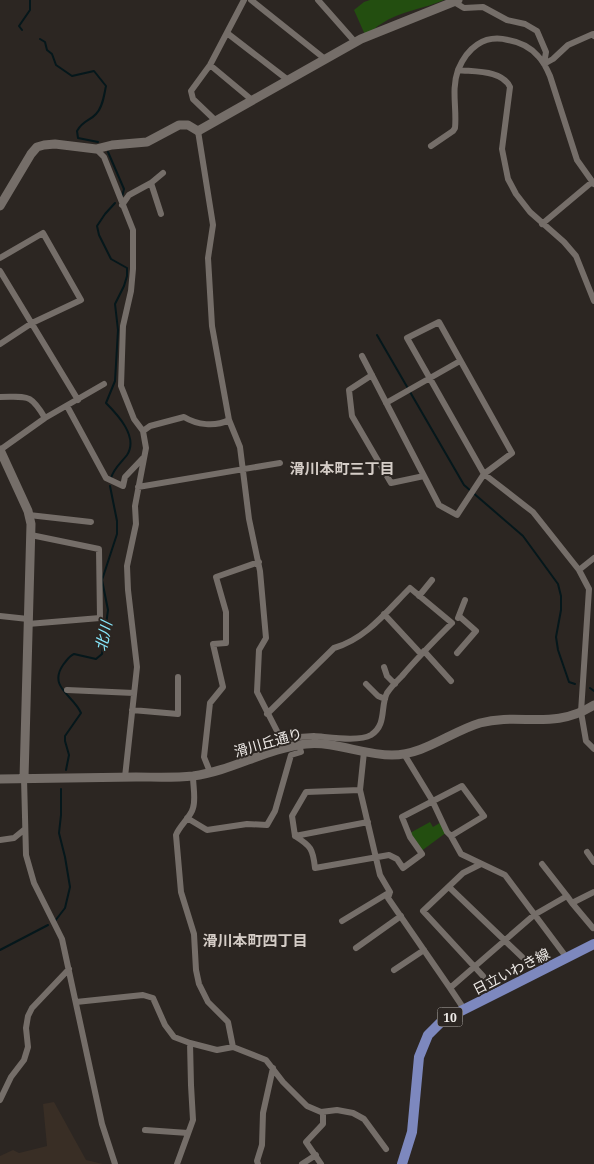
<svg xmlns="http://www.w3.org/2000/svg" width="594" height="1164" viewBox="0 0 594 1164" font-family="'Noto Serif','Noto Sans JP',serif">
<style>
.built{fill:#392e25}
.green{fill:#234e10}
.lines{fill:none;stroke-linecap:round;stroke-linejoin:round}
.stream{stroke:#05171b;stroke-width:2}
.street{stroke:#756e69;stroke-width:6}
.secondary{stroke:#756e69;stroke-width:9}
.primary{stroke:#7d88be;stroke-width:10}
.labels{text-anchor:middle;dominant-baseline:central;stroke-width:4;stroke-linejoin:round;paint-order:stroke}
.shield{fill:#2c2622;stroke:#b4b0ad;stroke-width:1}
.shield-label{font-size:12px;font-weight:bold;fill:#efebe8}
.street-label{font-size:14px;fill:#efebe8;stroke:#2c2622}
.neighbourhood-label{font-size:15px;font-weight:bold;fill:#d5cdc7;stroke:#2c2622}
.water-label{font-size:15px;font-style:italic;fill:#88e9fd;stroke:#2c2622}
</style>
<rect width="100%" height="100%" fill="#2c2622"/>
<path class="built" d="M54 1102 86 1160 103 1164H0V1156L13 1150 19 1153 47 1146 43 1104Z"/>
<path class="green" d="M370 0H444C424 9 400 11 381 24 375 27 371 33 366 37L354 10 364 2Z
M443 821 447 832 420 852 410 833 430 822 433 827Z"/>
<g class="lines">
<path class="stream" d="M22 30 19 26 30 10V0
M40 39 45 42 47 50 52 54 56 65 72 76 94 71 106 86C104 95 103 107 96 114 90 121 83 120 77 131L78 138 98 142
M108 152 124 189 122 197
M377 335 464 485 523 536 558 584 561 596V610L556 637 558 650 569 682 575 684
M111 478C114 468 121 463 127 455 139 437 117 414 106 403L115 381 118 330 115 304 124 286 127 276V268L111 259 99 235 97 226 105 214 115 203
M590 688 594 691
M66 770 69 755 65 741V736L81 713C73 695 48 687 63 665 67 660 69 656 74 654L96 659 102 654 108 610 102 580 117 534V521L110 486
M55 921 65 908 70 887 65 857 59 833 61 815V789
M0 950 48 925"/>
<path class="street" d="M251 0 325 59
M318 0 355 42
M454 2 464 8 483 7 507 20 525 24 537 31 546 52 544 64
M227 33 288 80
M544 64 553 59 568 45 593 34 594 36
M210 65 252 100
M458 70C475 72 502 70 510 87L502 149 508 179 516 194 530 212 564 242 576 256 594 301
M216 121 193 99 191 91 210 65 244 0
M198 131 213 225 208 258 212 326 229 420 240 447 249 519 260 571 266 638 259 650 257 692 278 733 284 738 314 736 316 743
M431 146 453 131 455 128C457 108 451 90 458 70 467 48 484 34 508 40 520 42 530 47 538 56 544 62 547 69 550 76L577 160 594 184
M96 149 104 157 133 230V269L131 291 123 326 121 386 134 419 143 431 146 448 135 506 136 524 127 566 128 590 137 667 125 777
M151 183 163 173
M122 205 129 195 151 183 161 214
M542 224 592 182
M0 258 43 233 81 300 32 323 0 344
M0 271 78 400
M362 356 439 505 457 515 484 474 512 453 439 322 407 338 484 474 533 512 579 570 589 589 581 712 586 741 594 749
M372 375 349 390 352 416 391 483 424 476
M0 397C28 397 30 393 45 418
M386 403 460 361
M67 406 106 478 123 486 125 477 144 457
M143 431 150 426 184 417C197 425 215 427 229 420
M0 450 45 418 104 384
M138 487 280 463
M29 515 91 522
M579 570 594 558
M419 596 432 580
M384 614 421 654
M0 616 28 619
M458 618 465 600
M28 624 100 618 99 549 31 535
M424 651 451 681
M457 653 476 631 459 616
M384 667 387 676 395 684
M366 684 378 696 385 699
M67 690 134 693
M132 710 178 714V677
M267 714 334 648C366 639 387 611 410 588L452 623C435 640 418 657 402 676 397 681 391 687 387 693 380 707 387 725 371 735 359 742 329 737 314 736
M364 752 360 790 380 875 390 892 388 898 450 988
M404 754 432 800 447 832 451 836
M210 772 204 757 210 703 223 687 213 644 226 643V612L216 577 259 562
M193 776C193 786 196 799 193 808 191 817 180 825 176 835L181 892 194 934 196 970 199 984 208 1002 228 1022 233 1047 266 1060 283 1082 307 1106 321 1112 337 1110 353 1113 364 1119 386 1149
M24 778 26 855 34 883 62 939 102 1124 115 1164
M360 790 306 792 292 816 295 836 368 822
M187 818 207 830 247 824 267 825 275 811 291 755 301 752 299 745
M295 836C311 846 313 849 315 868L389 855 397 859 403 868 422 854 410 837 402 817 462 786 484 816 451 836 461 854 505 875 567 958
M0 840 14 838 25 829
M587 852 594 862
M481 864 463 873 423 911 483 976
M542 864 567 896
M449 887 522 957
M572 903 593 928
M342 921 390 892
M356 948 401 916
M394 970 424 950
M76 1002 143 995 153 998 165 1025 174 1037 190 1043
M464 1009 450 988 534 915 567 896 572 903 594 892
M0 1100 11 1077 24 1060 28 1047 26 1028 28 1016 32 1008 69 969
M145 1130 188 1133
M177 1164 193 1120 191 1085 190 1043 217 1050 233 1047
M258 1164 257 1161 262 1145 263 1113 273 1068
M302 1164 316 1155
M321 1164 306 1142 323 1124V1112"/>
<path class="secondary" d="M0 206 31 154 37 147 44 145 55 144 96 149 112 145 147 142 179 125H188L198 131 361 39 458 0
M0 450 28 511 31 524 24 778
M0 779C45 778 91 778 136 777 155 777 174 778 193 776 232 771 267 748 306 744 335 741 363 755 392 755 424 755 450 732 480 723 521 712 553 731 594 705"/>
<path class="primary" d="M402 1164 412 1132 419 1057 428 1035 441 1022 453 1015 594 944"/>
</g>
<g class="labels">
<rect class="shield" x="437.5" y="1007.5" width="25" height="19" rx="4"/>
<g class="shield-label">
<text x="450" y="1017">10</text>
</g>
<g class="street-label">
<text transform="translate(268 742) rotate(-16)">滑川丘通り</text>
<text transform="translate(511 971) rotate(-27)">日立いわき線</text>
</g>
<g class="neighbourhood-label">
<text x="342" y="468">滑川本町三丁目</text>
<text x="255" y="940">滑川本町四丁目</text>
</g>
<g class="water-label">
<text transform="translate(103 636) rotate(-78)">北川</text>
</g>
</g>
</svg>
